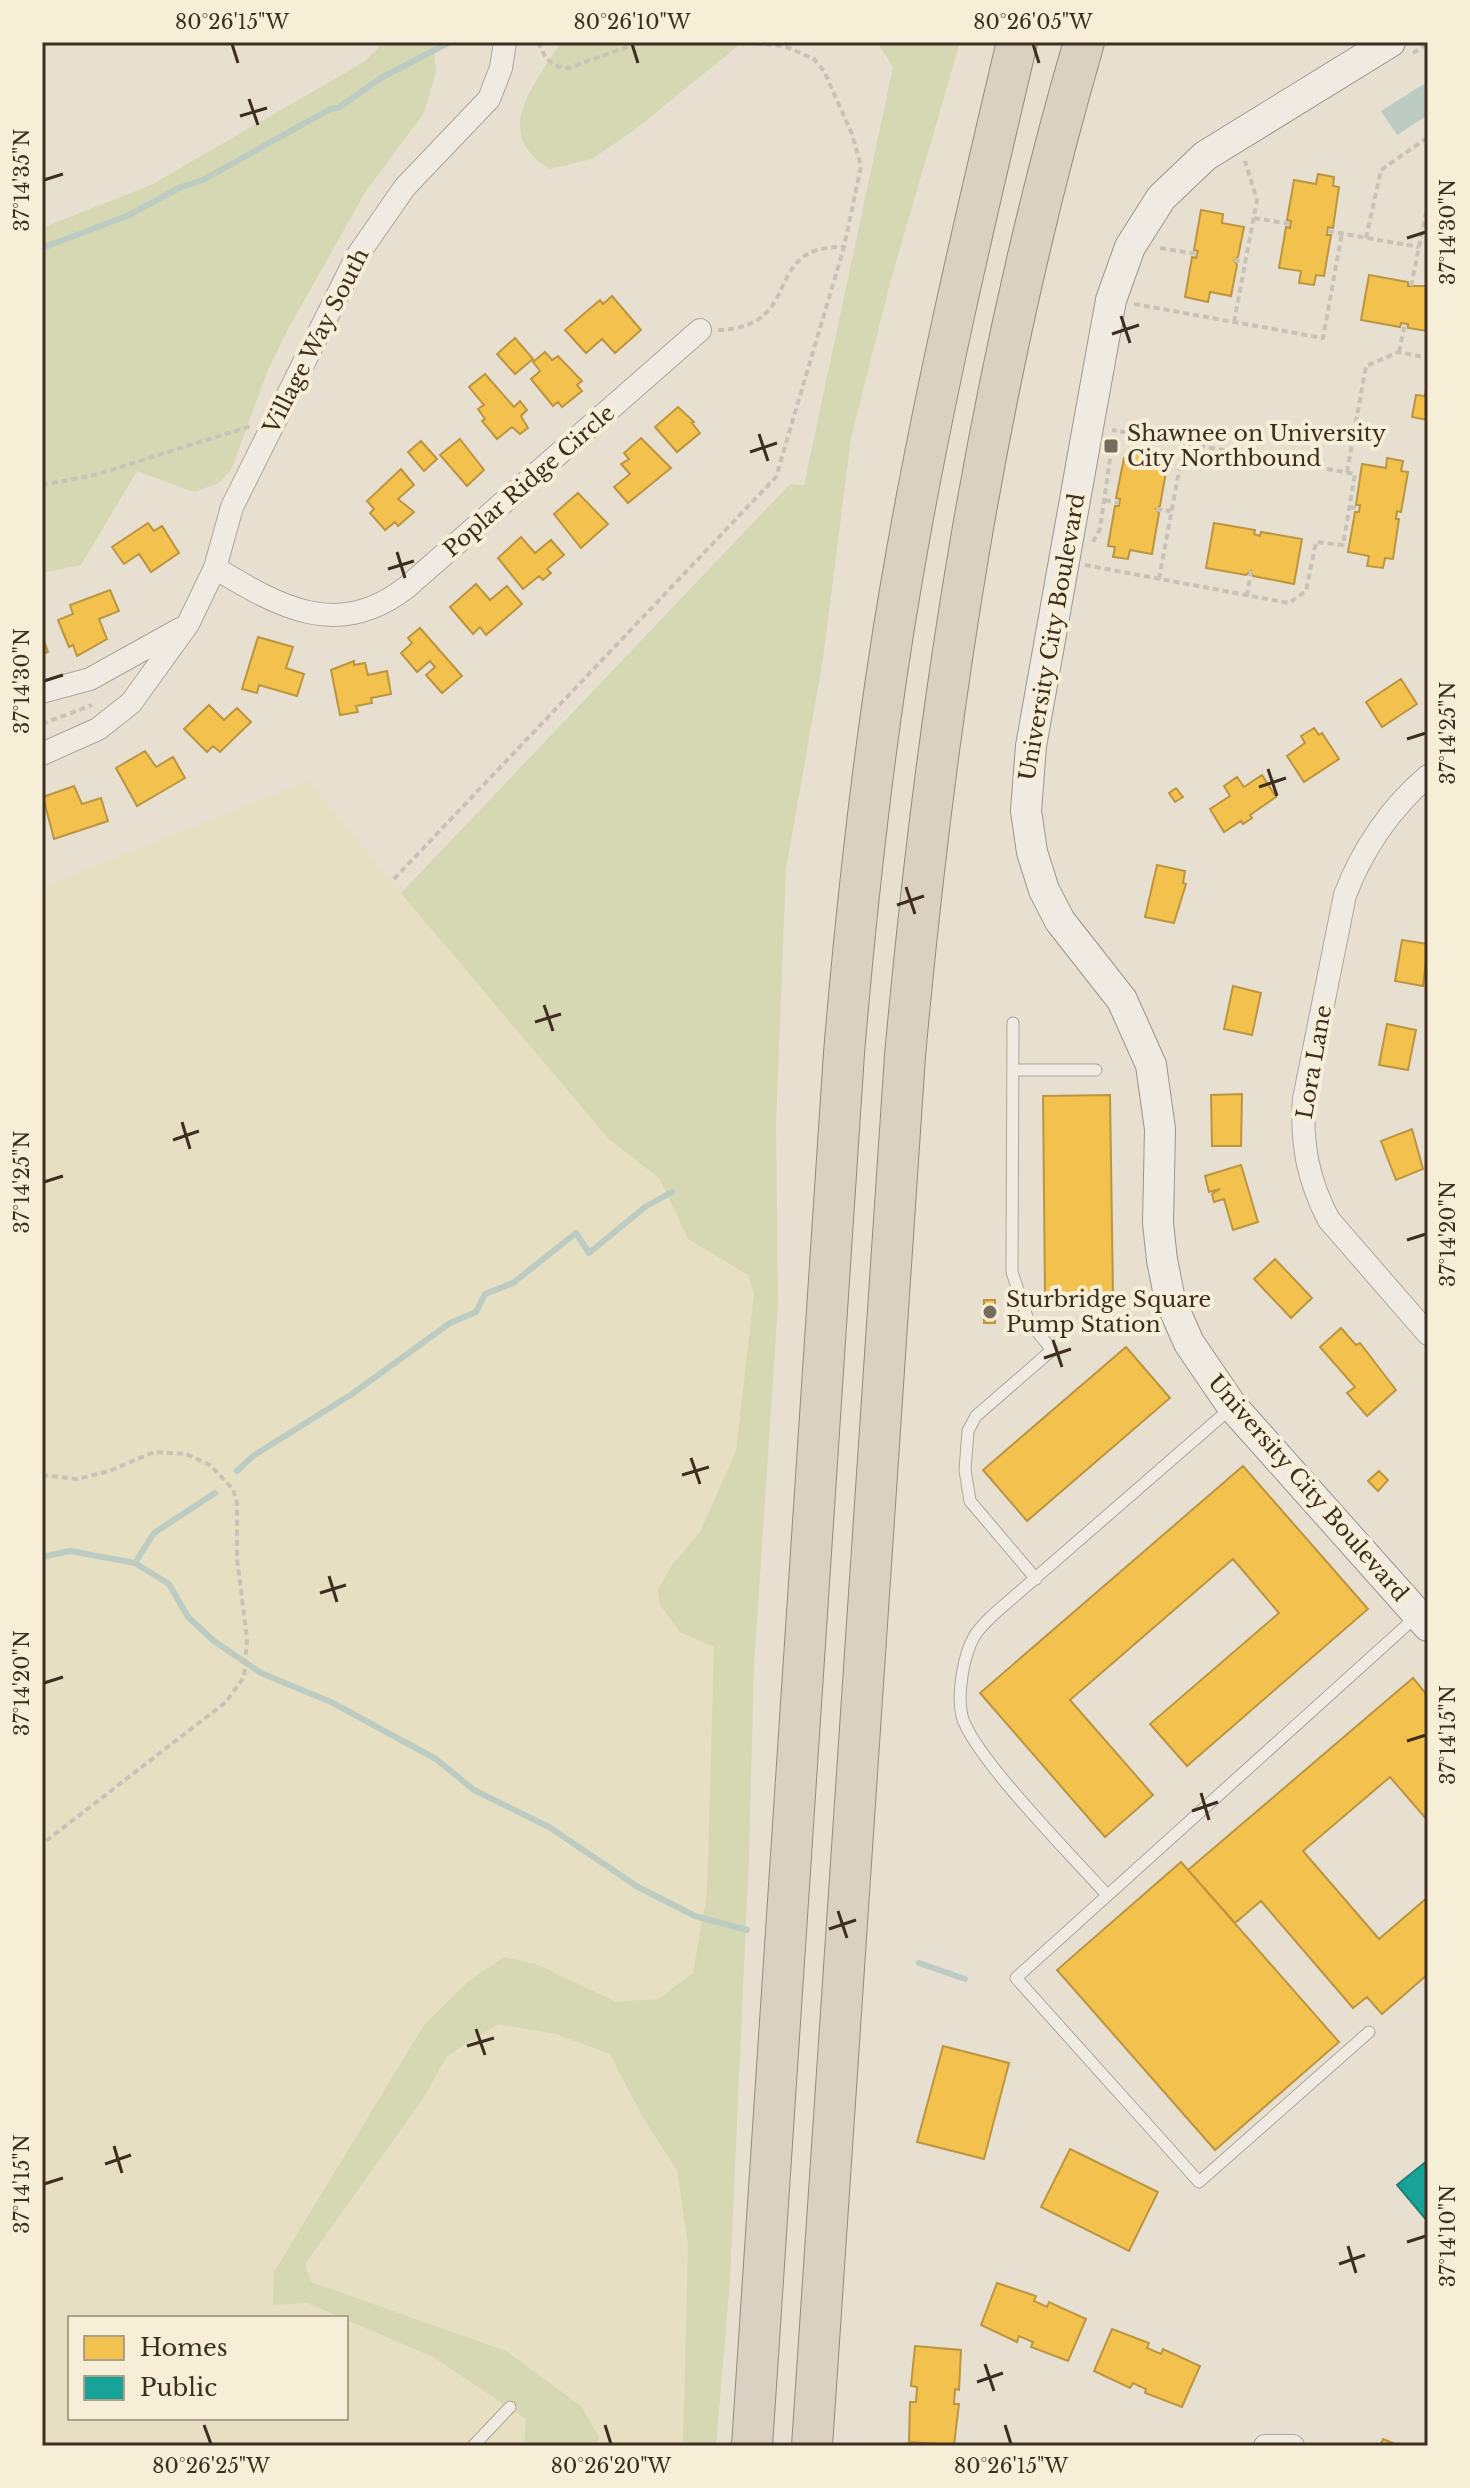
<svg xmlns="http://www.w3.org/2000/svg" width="1470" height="2488" viewBox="0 0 1470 2488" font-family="'Libre Baskerville',serif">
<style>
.farmland{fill:#e6dfc2}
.green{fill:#d6d7b3}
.water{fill:#bcccc2}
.homes{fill:#f2c14e;stroke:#bc9540;stroke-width:2}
.public{fill:#17a398;stroke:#228074;stroke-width:2}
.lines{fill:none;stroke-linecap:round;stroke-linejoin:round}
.stream{stroke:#bcccc2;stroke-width:6}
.lane-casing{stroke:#ada599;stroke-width:13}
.street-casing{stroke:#ada599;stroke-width:24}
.secondary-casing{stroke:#9c958a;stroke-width:32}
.highway-casing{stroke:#928b80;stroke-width:42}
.path{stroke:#c8c2b9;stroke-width:4;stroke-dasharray:6 4;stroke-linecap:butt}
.lane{stroke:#efebe3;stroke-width:11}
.street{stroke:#efebe3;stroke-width:22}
.secondary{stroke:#efebe3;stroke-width:30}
.highway{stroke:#dad1c2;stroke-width:40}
.ticks{fill:none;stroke:#3d2e20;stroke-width:3}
.poi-dot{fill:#786c5e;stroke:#f7eed8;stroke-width:3}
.labels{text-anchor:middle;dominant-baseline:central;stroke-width:8;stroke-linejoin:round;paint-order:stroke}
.street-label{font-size:22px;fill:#3d2e20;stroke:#f7eed8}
.poi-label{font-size:22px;fill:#3d2e20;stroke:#f7eed8;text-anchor:start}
.neatline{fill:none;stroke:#3d2e20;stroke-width:3}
.ticks-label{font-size:20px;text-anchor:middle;fill:#3d2e20}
</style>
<rect width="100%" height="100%" fill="#e7e0d1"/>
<path class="farmland" d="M308 781 608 1138 660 1179 688 1239 748 1275 754 1295 736 1451 700 1532 672 1565 680 1632 714 1647 707 1894 693 1973 658 1999 616 2002 539 1965 424 2025 274 2272 273 2305 306 2303 342 2318H70V2418H346V2320L433 2357 526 2419 524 2446H42V887Z
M498 2024 556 2034 610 2054 642 2116 677 2170 688 2244 683 2446H597L599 2437 506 2351 311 2282 305 2264 422 2100 447 2056Z"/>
<path class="green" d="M384 42H434L436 72 424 113 366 191 288 329 268 370 231 470 219 483 194 492 137 471 81 565 42 573V228L151 185 364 62Z
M561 42H743L633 131 592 159 550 169C490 133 534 86 561 42Z
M877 42H960L890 283 851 438 823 659 786 869 776 1124 778 1304 754 1666 749 1854 730 2280 716 2446H683L688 2244 677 2170 642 2116 610 2054 556 2034 498 2024 447 2056 422 2100 305 2264 311 2282 506 2351 581 2406 599 2437 597 2446H524L526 2419 433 2357 307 2303 273 2305 274 2272 424 2025 469 1981 504 1957 539 1965 616 2002 658 1999 693 1973 707 1894 714 1647 680 1632 660 1605 658 1590 672 1565 700 1532 736 1451 754 1294 748 1275 688 1239 660 1179 608 1138 401 893 790 484 804 485 893 67Z"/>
<path class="water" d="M1427 82 1428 115 1397 135 1381 111Z"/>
<path class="homes" d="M1318 174 1334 177 1333 186 1339 187 1333 228 1328 227 1327 235H1331L1324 276 1316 275 1314 285 1299 283 1301 271 1279 268 1286 227 1290 228 1291 221 1287 220 1294 180 1316 184Z
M1201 210 1223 214 1222 223 1244 227 1238 257 1234 260 1237 265 1231 296 1210 292 1208 302 1185 297 1192 257 1196 258 1198 251 1194 250Z
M1369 275 1408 282V286H1428V331L1408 328V324L1401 323 1400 327 1361 320Z
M612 296 641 330 615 353 602 339 586 353 565 330 600 300 603 304Z
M515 338 533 359 515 374 497 354Z
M545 352 552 360 558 356 582 381 577 385 582 391 562 407 558 402 553 406 531 379 540 371 533 362Z
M485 374 514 407 520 401 527 410 521 416 528 428 520 434 512 427 497 439 482 421 485 419 478 409 484 405 469 387Z
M1428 377V420L1412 417 1416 395 1425 396Z
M678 407 694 422 692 423 700 433 677 452 655 427Z
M641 438 671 468 628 503 614 487 630 474 621 464 629 459 624 453Z
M460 439 484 470 467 486 440 455Z
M421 441 437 459 424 471 408 452Z
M1132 450 1148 452 1146 462 1167 466 1160 506 1156 509 1159 513 1152 554 1130 550 1128 559 1113 557 1115 547 1108 546 1115 506H1119L1120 499 1116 498 1124 458 1130 459Z
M1387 458 1403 461 1401 471 1408 472 1401 512 1397 511 1396 519H1399L1393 559 1385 558 1383 568 1367 566 1369 556 1348 552 1355 512H1359L1360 505H1356L1362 464 1386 468Z
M401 469 414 485 398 499 414 512 398 526 395 522 385 530 370 513 374 509 367 501Z
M578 493 608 524 581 548 554 514Z
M148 523 154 531 162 526 179 553 151 572 139 554 124 564 112 547Z
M1214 523 1255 530 1254 534 1260 536 1261 532 1302 539 1294 584 1253 576 1251 571 1246 575 1206 568Z
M521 537 535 553 551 540 564 555 547 569 551 573 543 580 539 576 523 589 498 558Z
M476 584 490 600 507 586 522 604 486 635 480 627 473 634 450 607Z
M110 590 119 611 99 619 107 639 77 656 73 645 69 647 58 620 73 614 70 605Z
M420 628 462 676 442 693 426 675 435 667 430 661 417 672 401 653 412 643 408 638Z
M42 635 48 652 42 654Z
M258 637 293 647 286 668 304 674 297 696 259 685 257 693 242 689Z
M354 661V665L365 663 368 675 387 671 391 694 371 698 372 703 356 706 358 712 340 715 331 670Z
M1401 679 1417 704 1382 727 1366 702Z
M209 705 224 720 237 708 251 722 220 752 213 746 207 752 184 729Z
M1314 728 1319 735 1322 733 1339 759 1304 782 1287 756 1305 743 1301 736Z
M145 751 156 767 173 757 185 778 137 806 116 768Z
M1262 775 1276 797 1250 815 1252 818 1243 824 1241 821 1224 832 1210 809 1230 796 1224 786 1237 777 1244 787Z
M74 786 82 804 101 798 108 821 54 839 43 797Z
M1176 788 1183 797 1175 802 1169 793Z
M1157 865 1185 871 1183 883 1186 884 1174 923 1145 917Z
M1402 940 1428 944 1423 986 1395 981Z
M1233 986 1261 993 1252 1035 1224 1029Z
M1387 1024 1416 1030 1408 1070 1379 1065Z
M1242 1094 1241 1146H1212L1211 1095Z
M1110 1095 1113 1295 1045 1296 1043 1096Z
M1412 1129 1423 1169 1396 1180 1381 1141Z
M1241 1165 1258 1222 1233 1230 1224 1199 1214 1202 1212 1194 1220 1189 1209 1192 1205 1176Z
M1275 1259 1312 1298 1291 1318 1254 1279Z
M984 1300H995V1323H984Z
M1341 1328 1356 1345 1360 1343 1396 1390 1367 1416 1347 1393 1355 1387 1320 1347Z
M1126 1347 1170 1398 1027 1521 983 1470Z
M1243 1466 1368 1609 1187 1766 1150 1724 1279 1613 1233 1559 1070 1700 1153 1795 1105 1837 980 1693Z
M1379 1471 1388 1480 1378 1491 1368 1481Z
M1413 1678 1428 1696V1821L1390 1777 1303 1851 1379 1939 1428 1897V1974L1382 2014 1367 1997 1353 2008 1261 1901 1235 1923 1188 1870Z
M1181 1862 1339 2042 1215 2150 1057 1970Z
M943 2046 1009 2063 984 2159 917 2142Z
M1070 2149 1158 2192 1129 2251 1041 2207Z
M997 2283 1036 2296 1034 2301 1047 2307 1049 2302 1086 2319 1068 2361 1031 2347 1033 2342 1019 2336 1017 2342 981 2325Z
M1112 2329 1149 2343 1147 2348 1161 2354 1163 2349 1200 2366 1182 2407 1145 2393 1146 2389 1133 2383 1130 2388 1094 2371Z
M915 2346 961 2350 959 2390 955 2389 954 2404H959L954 2445 909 2442 910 2402H916L917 2387 911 2386Z
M1383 2439 1400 2446H1380Z"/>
<path class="public" d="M1428 2160V2222L1397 2185Z"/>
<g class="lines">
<path class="stream" d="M42 248 127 216 181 187 203 180 330 109 338 108 381 78 450 42
M237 1471 253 1456 352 1394 450 1323 476 1312 485 1294 513 1283 576 1233 589 1253 645 1207 672 1192
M42 1557 70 1551 135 1563 169 1584 188 1617 214 1641 261 1673 331 1702 436 1759 474 1790 549 1827 638 1887 695 1916 747 1930
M135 1563 154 1533 215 1493
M919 1963 965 1979"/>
<g class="lane-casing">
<path id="lane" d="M1013 1023 1012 1272 1028 1320 1052 1350 976 1416 968 1431 965 1470 970 1501 1036 1579
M1013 1070H1096
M1106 1894C1074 1858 972 1755 962 1716 957 1695 963 1656 974 1637 978 1629 987 1621 994 1614L1231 1408
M1369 2032 1199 2182 1016 1978 1418 1615
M473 2446 510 2407"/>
</g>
<g class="street-casing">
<path id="street" d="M215 568C280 607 338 641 407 587L700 330
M42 692 90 679 180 629
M42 754 98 729 131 703 188 624 215 568 232 507 357 256 405 187 489 99 501 68 505 42
M1428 776C1391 807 1362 850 1345 895L1304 1099C1301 1143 1308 1181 1329 1220L1428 1334
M1265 2446H1293"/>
</g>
<g class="secondary-casing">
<path id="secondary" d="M1390 42 1205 156 1161 198 1130 247 1111 300 1086 438 1031 746 1026 811 1032 852 1044 890 1060 921 1122 1000 1151 1065 1160 1129 1158 1223 1162 1260 1170 1300 1189 1343 1232 1406 1428 1626"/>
</g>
<g class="highway-casing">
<path id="highway" d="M752 2446 844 1053C857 899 874 744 900 591 931 406 974 224 1017 42
M812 2446 905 1056C936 714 988 372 1084 42"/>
</g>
<path class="path" d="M538 42C545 57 550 68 568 68L641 42
M1413 53 1428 44
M1254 218 1291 224
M1328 231 1419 247
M1366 238 1381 170 1428 137
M1160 248 1197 254
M1234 260 1246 262
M1411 286 1428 203
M1134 304 1323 338 1342 233
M1234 322 1257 200 1245 161
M718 330C807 327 759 245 844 247
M1399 352 1405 323
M1347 472 1366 366 1399 352 1428 358
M42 485 95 475 251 426
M1105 500 1119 503
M1350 507 1359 509
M1156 509 1171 511
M1093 542 1100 529 1113 438
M1085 565 1289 603 1306 591 1316 542 1343 545 1355 474 1112 430
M1159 579 1184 444
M1247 596 1251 571
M42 724 92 705
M394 879 776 477 844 247 861 166 852 134 824 71 814 59 784 46 744 42
M42 1475 77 1479 109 1471 154 1452 186 1454 210 1465 233 1489 237 1503V1559L247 1639 244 1677 226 1702 42 1844"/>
<use href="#lane" class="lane"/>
<use href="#street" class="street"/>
<use href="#secondary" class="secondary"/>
<use href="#highway" class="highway"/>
</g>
<path class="ticks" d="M232 44 238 63M632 44 638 63M1033 44 1039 63M249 99 258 125M240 116 267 108M44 180 63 174M1407 238 1426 232M1121 316 1130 343M1112 334 1139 325M759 434 768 461M750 452 777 443M397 552 405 578M388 569 414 561M44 681 63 675M1407 739 1426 733M1268 769 1277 796M1259 787 1286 778M906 887 915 914M897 905 924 896M544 1005 553 1031M535 1022 561 1014M182 1122 190 1149M173 1140 199 1131M44 1182 63 1176M1407 1240 1426 1234M1053 1340 1062 1367M1044 1358 1071 1349M691 1458 700 1484M682 1475 709 1467M329 1576 337 1602M320 1593 346 1585M44 1683 63 1677M1407 1741 1426 1735M1201 1793 1209 1820M1192 1811 1218 1802M838 1911 847 1938M829 1929 856 1920M476 2029 485 2055M467 2046 494 2038M114 2146 122 2173M105 2164 131 2155M44 2184 63 2178M1407 2242 1426 2236M1348 2246 1356 2273M1339 2264 1365 2255M985 2364 994 2391M977 2382 1003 2373M204 2425 211 2444M605 2425 611 2444M1005 2425 1011 2444"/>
<g class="poi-dot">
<rect x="1103" y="438" width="16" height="16" rx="4"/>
<circle cx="990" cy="1312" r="8"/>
</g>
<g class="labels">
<g class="street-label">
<text transform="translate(316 341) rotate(-63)">Village Way South</text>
<text transform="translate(529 481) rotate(-41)">Poplar Ridge Circle</text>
<text transform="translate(1052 637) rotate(-80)">University City Boulevard</text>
<text transform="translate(1314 1062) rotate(-80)">Lora Lane</text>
<text transform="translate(1308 1488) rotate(49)">University City Boulevard</text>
</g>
<g class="poi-label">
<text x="1127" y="433">Shawnee on University<tspan x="1127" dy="25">City Northbound</tspan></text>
<text x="1006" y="1299">Sturbridge Square<tspan x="1006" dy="25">Pump Station</tspan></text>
</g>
</g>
<rect width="1470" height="2488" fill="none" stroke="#f7eed8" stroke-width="88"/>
<rect x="68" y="2316" width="280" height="104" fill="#f7eed8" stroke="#ada18e" stroke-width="2"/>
<rect x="84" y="2336" width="40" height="24" fill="#f2c14e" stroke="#ada18e" stroke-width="2"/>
<text x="140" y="2356" font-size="24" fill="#3d2e20">Homes</text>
<rect x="84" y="2376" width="40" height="24" fill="#17a398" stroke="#ada18e" stroke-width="2"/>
<text x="140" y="2396" font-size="24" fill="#3d2e20">Public</text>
<rect x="44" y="44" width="1382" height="2400" class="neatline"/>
<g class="ticks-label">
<text x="232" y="29">80°26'15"W</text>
<text x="632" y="29">80°26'10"W</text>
<text x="1033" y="29">80°26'05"W</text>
<text transform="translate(22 180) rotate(-90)" y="7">37°14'35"N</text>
<text transform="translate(1448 232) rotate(-90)" y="7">37°14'30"N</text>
<text transform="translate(22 681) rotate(-90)" y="7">37°14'30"N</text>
<text transform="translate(1448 733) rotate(-90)" y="7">37°14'25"N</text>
<text transform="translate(22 1182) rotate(-90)" y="7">37°14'25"N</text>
<text transform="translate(1448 1234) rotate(-90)" y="7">37°14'20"N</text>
<text transform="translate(22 1683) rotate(-90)" y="7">37°14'20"N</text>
<text transform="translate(1448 1735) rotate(-90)" y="7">37°14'15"N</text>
<text transform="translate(22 2184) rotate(-90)" y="7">37°14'15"N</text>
<text transform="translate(1448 2236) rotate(-90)" y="7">37°14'10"N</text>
<text x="211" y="2473">80°26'25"W</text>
<text x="611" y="2473">80°26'20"W</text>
<text x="1011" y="2473">80°26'15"W</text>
</g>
</svg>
